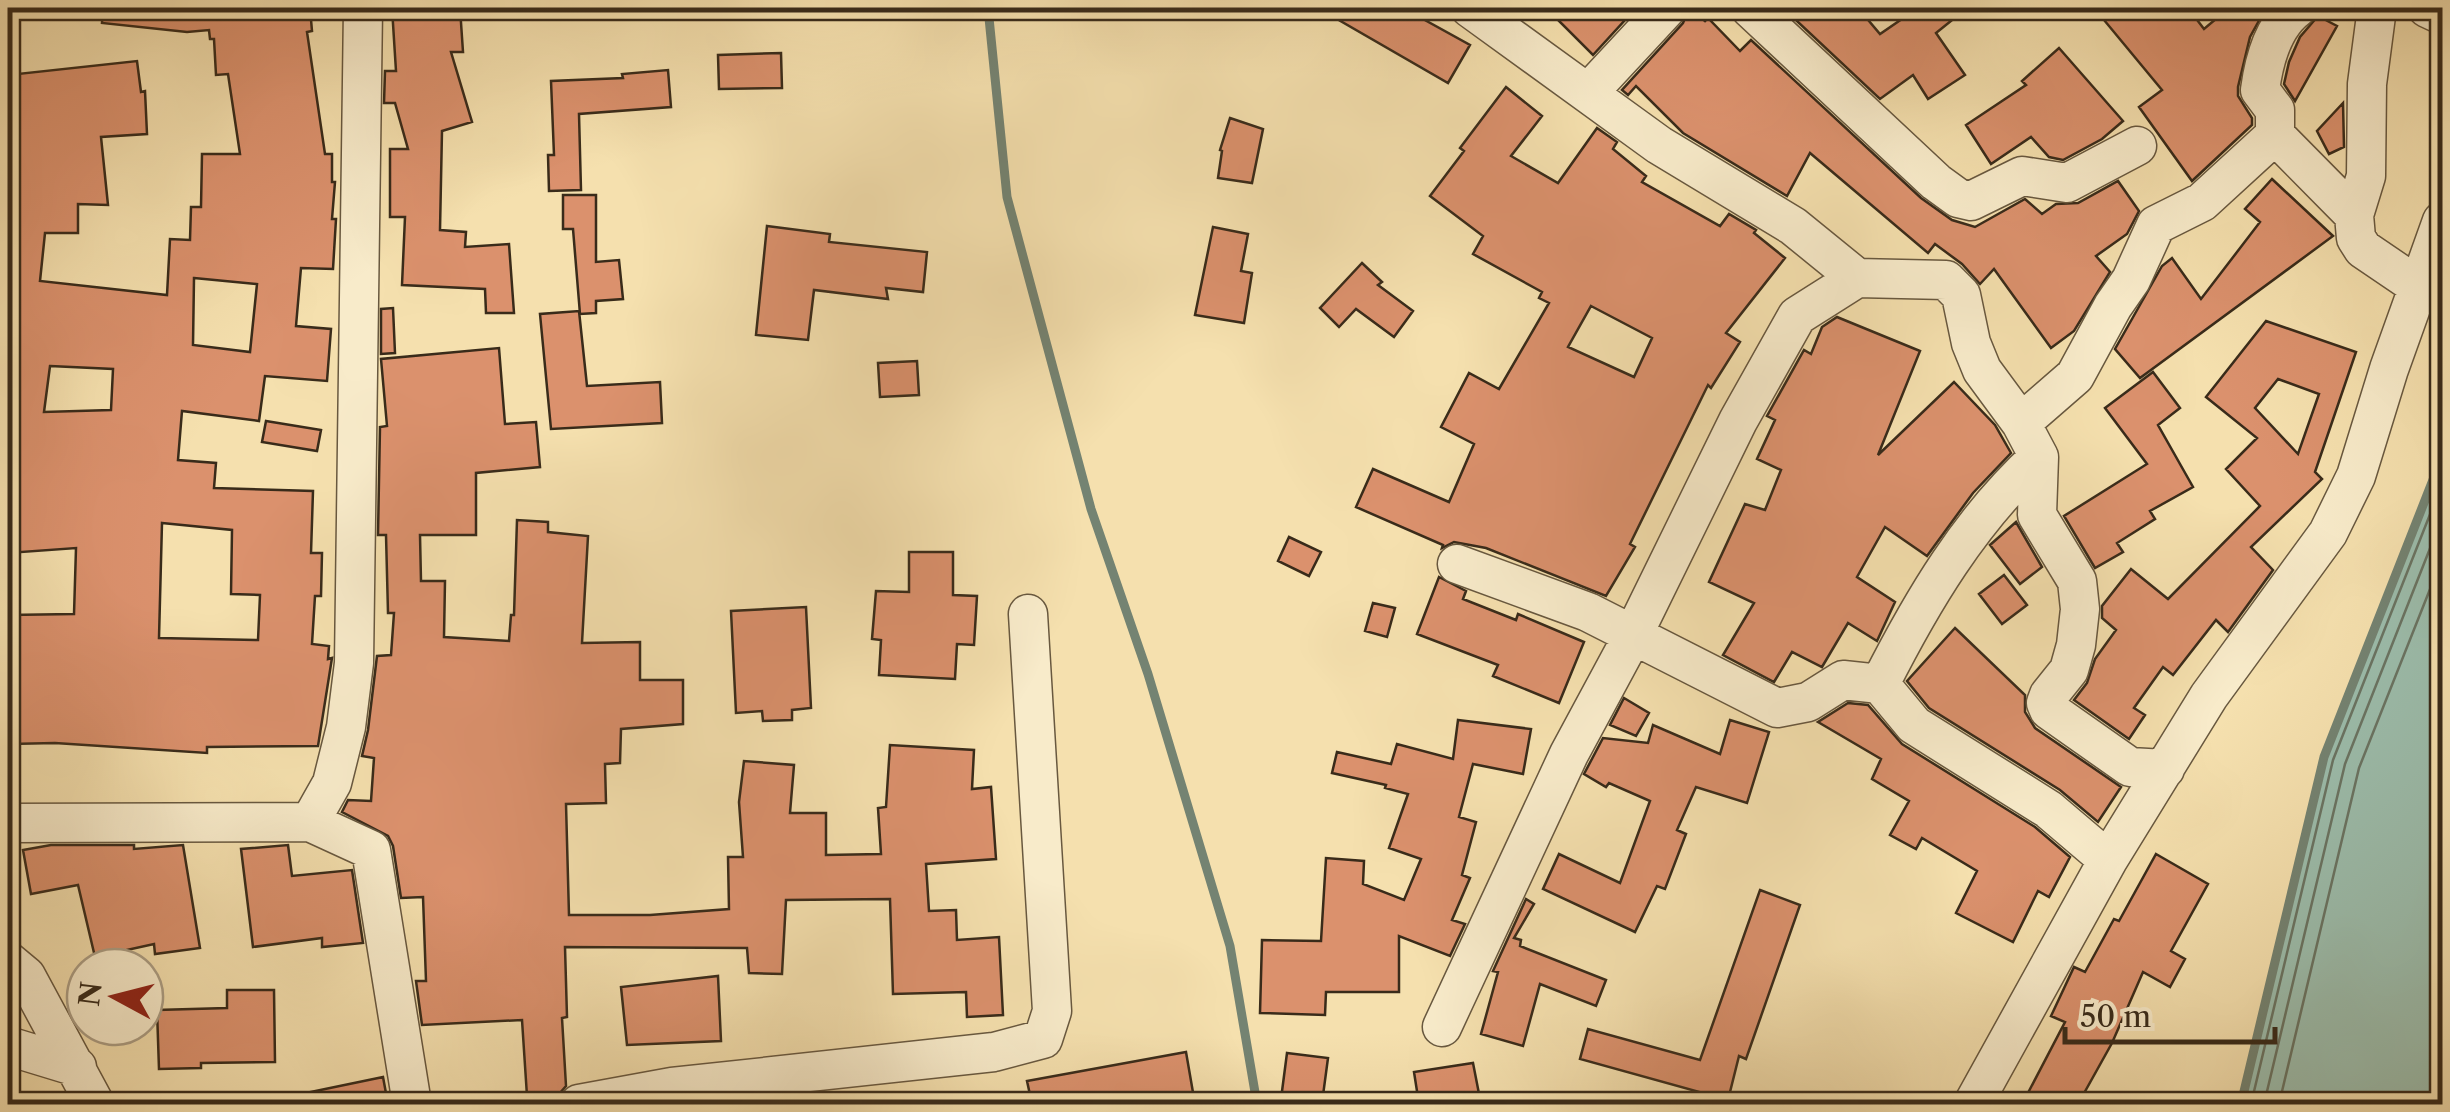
<svg xmlns="http://www.w3.org/2000/svg" width="2450" height="1112" viewBox="0 0 2450 1112" font-family="'Libre Caslon Text',serif">
<style>
.water{fill:#9cbdac;stroke:#748372;stroke-width:2.5}
.lines{fill:none;stroke-linecap:round;stroke-linejoin:round}
.shore{stroke:#6a7463;stroke-width:2.5}
.stream{stroke:#748372;stroke-width:9}
.building{fill:#db916d;stroke:#392b1a;stroke-width:2.5;fill-rule:evenodd}
.minor-casing{stroke:#68583f;stroke-width:41}
.minor{stroke:#f8ebca;stroke-width:38}
</style>
<rect width="100%" height="100%" fill="#f5e0ae"/>
<filter id="stains"><feTurbulence type="fractalNoise" baseFrequency=".002" numOctaves="4"/><feColorMatrix values="0 0 0 0 .2 0 0 0 0 .09 0 0 0 0 .02 0 0 0 .5 -.17"/></filter>
<radialGradient id="worn" r=".72"><stop offset=".6" stop-color="#630" stop-opacity="0"/><stop offset="1" stop-color="#630" stop-opacity=".3"/></radialGradient>
<path class="water" d="M2442 457V1104H2241L2324 757Z"/>
<g class="lines">
<path class="shore" d="M2251 1104 2333 760 2442 484
M2264 1104 2345 764 2442 518
M2279 1104 2359 768 2442 559"/>
<path class="stream" d="M988 8 1007 197 1091 509 1148 674 1230 946 1257 1104
M2241 1104 2324 757 2442 457"/>
</g>
<path class="building" d="M103 8H310L312 31 307 32 325 154H332V182H335L332 219H336L333 269 301 268 296 326 331 329 327 381 265 376 259 421 182 411 178 460 216 463 214 488 313 491 311 553H322L321 596H315L312 644 329 646 328 659 332 658 318 746 207 747V753L55 743 10 744 8 615 74 614 76 548 8 553V289L15 238H8V206H18L17 135 8 136V75L137 61 141 92 145 91 147 134 101 137 108 205 78 204V233H45L40 281 167 295 170 239 190 240 191 207H201L202 154H240L228 74 216 75 214 39H210L209 30 187 32 102 23ZM194 278 257 284 250 352 193 345ZM50 366 113 369 111 410 44 412ZM162 523 232 530 231 594 260 595 258 640 159 638Z
M392 8H460L463 52H451L472 122 442 131 440 230 466 232 465 247 509 244 514 313H486L485 289 402 285 405 217H390V149H408L395 103H384L385 71H396Z
M1318 8H1403L1470 45 1448 83Z
M1546 8H1612L1625 20 1593 55Z
M1689 8 1705 21 1708 18 1740 51 1751 40 1921 198 1952 220 1975 227 2025 199 2042 214 2056 204 2078 203 2118 181 2139 211 2127 234 2096 256 2110 272 2074 331 2051 348 1994 269 1980 284 1962 264 1935 244 1928 253 1810 153 1787 196 1683 133 1636 86 1628 95 1622 90 1683 23Z
M1783 8H1858L1880 34 1918 8H1967L1936 33 1965 75 1928 99 1913 75 1880 99Z
M2118 8H2188L2204 29 2229 8H2266L2250 37 2238 87V96L2252 118V125L2192 181 2139 107 2162 90 2104 20Z
M2318 16 2337 26 2295 101 2284 84 2289 62 2300 37Z
M2059 48 2123 121 2102 139 2063 160 2049 157 2031 137 1991 164 1966 125 2026 85 2022 81Z
M781 53 782 88 719 89 718 55Z
M668 70 671 107 579 114 581 190 549 191 548 155H554L551 81 623 78 622 74Z
M1506 87 1542 116 1511 156 1558 183 1597 128 1617 142 1613 149 1646 176 1642 182 1720 226 1729 214 1756 230 1754 233 1785 258 1726 333 1740 342 1711 388 1708 385 1630 544 1635 547 1606 596 1486 548 1454 542 1442 548 1443 545 1356 507 1373 469 1449 502 1474 444 1441 427 1469 373 1499 389 1549 303 1539 298 1542 292 1473 254 1483 236 1430 196 1464 151 1460 148ZM1591 306 1652 338 1634 377 1568 347Z
M2343 103 2344 147 2329 154 2317 131Z
M1230 118 1263 129 1252 183 1218 178 1222 151 1220 150Z
M2272 179 2333 236 2140 378 2115 349 2162 266 2172 258 2201 299 2260 222 2245 209Z
M563 195H596V262L619 260 623 299 596 301V313L580 314 573 229H563Z
M767 226 830 234 829 242 927 252 923 292 886 288 888 299 814 290 808 340 756 335Z
M1213 227 1248 234 1241 271 1252 273 1244 323 1195 315Z
M1362 263 1382 282 1378 285 1413 311 1394 337 1356 309 1339 327 1320 308Z
M393 308 395 353 381 354V309Z
M579 311 587 386 660 382 662 423 551 429 540 314Z
M1837 317 1920 351 1878 455 1954 382 1995 425 2011 453 1973 493 1927 556 1885 527 1857 577 1895 602 1877 641 1848 623 1822 667 1792 652 1774 682 1723 655 1754 603 1709 582 1745 504 1765 510 1781 470 1757 459 1775 420 1767 416 1804 350 1811 354 1822 327Z
M2266 321 2356 352 2315 472 2322 479 2251 547 2273 570 2228 632 2216 620 2173 675 2163 667 2134 708 2145 715 2129 739 2074 700 2087 683 2095 659 2116 630 2102 618V606L2131 569 2168 599 2260 506 2226 469 2257 438 2206 397ZM2278 379 2319 394 2298 454 2255 408Z
M499 348 505 424 536 422 540 467 476 473V535H420L421 581H445L444 637 509 641 511 615H514L517 520 548 522V532L588 536 582 643 640 642V680H683V724L621 729 620 763 605 764 606 803 566 804 569 915H650L729 909 728 857H743L739 802 744 761 794 765 790 813H826V855L881 854 878 808 886 807 890 745 974 750 972 789 991 787 996 859 926 864 929 911 956 910 957 940 999 937 1003 1015 967 1017 966 992 893 994 890 899 786 900 782 974 749 973 747 948 565 947 567 1017 562 1018 566 1086 559 1094 527 1096 522 1020 422 1025 416 981H426L423 897 401 898 393 846 388 836 342 812 348 800 371 801 374 758 362 756 368 730 377 656 391 655 394 613H388L386 535H378L380 427 387 426 381 359Z
M917 361 919 395 880 397 878 363Z
M2153 372 2180 408 2158 425 2193 487 2150 511 2155 519 2117 543 2123 552 2095 568 2064 516 2147 464 2105 408Z
M266 421 321 430 317 451 262 442Z
M2016 522 2042 567 2020 584 1990 545Z
M1289 537 1321 552 1309 576 1278 561Z
M909 552H953V595L977 596 974 645 957 644 955 679 879 675 881 640 872 639 876 591 909 592Z
M2004 575 2027 605 2002 624 1979 594Z
M1439 577 1466 591 1463 599 1516 620 1518 614 1584 642 1559 703 1493 676 1498 665 1417 634Z
M1373 603 1395 608 1387 637 1365 631Z
M806 607 811 708 792 710V720L763 721 762 711 736 713 731 611Z
M1955 628 2025 695V712L2035 728 2121 787 2098 822 2060 790 1929 708 1907 681Z
M1624 698 1649 713 1636 736 1610 725Z
M1848 703 1868 705 1902 744 2035 827 2070 857 2049 897 2038 891 2013 942 1956 913 1977 871 1922 838 1916 849 1890 835 1909 801 1872 779 1881 759 1818 722Z
M1458 720 1531 729 1523 774 1473 764 1459 817 1476 822 1462 875 1470 878 1452 920 1465 924 1450 956 1399 936V992H1326L1325 1015 1260 1013 1262 940 1321 941 1326 858 1364 861 1363 884 1404 900 1421 859 1389 848 1408 794 1385 788 1386 785 1332 773 1337 752 1391 764 1397 744 1453 759Z
M1730 720 1769 732 1747 803 1696 787 1677 830 1686 834 1665 889 1657 886 1635 932 1543 889 1559 854 1620 883 1650 801 1609 783 1606 787 1584 774 1603 738 1648 743 1653 725 1720 754Z
M51 845H134V849L183 845 200 948 155 954 154 944 95 957 78 885 31 894 23 850Z
M288 845 292 876 352 870 363 943 322 947V938L253 947 241 849Z
M2156 854 2208 884 2171 951 2185 959 2170 987 2143 972 2112 1043 2078 1104H2053L2029 1091 2065 1022 2051 1016 2074 967 2085 972 2114 919 2119 921Z
M1760 890 1800 905 1746 1059 1739 1056 1728 1100 1580 1059 1588 1029 1700 1060Z
M1526 899 1534 904 1514 938 1521 940 1520 946 1606 980 1596 1006 1540 984 1523 1046 1481 1034 1498 972 1493 971Z
M718 976 721 1041 627 1045 621 987Z
M227 990H274L275 1062 201 1063V1068L159 1069 157 1010 227 1008Z
M1186 1052 1195 1104H1032L1027 1081Z
M1287 1053 1328 1058 1322 1103 1281 1099Z
M1473 1063 1481 1104H1419L1414 1072Z
M383 1077 388 1104H302L301 1094Z"/>
<g class="lines">
<g class="minor-casing">
<path id="minor" d="M1750 8 1936 182 1958 198 1971 201 2022 176 2067 183 2137 146
M2377 8 2367 84 2366 176 2354 215 2356 238 2363 249 2419 287
M2427 8 2442 15
M1588 93 1667 8
M2275 135 2354 215
M1857 278 1946 280 1961 295 1971 343 1982 370 2021 423 2039 457 2037 515 2077 581 2080 609 2076 645 2069 670 2049 695 2046 703 2049 710 2130 767 2165 769
M2021 423 2075 376 2113 306 2131 280 2156 225 2202 202 2275 135V110L2260 90C2264 60 2273 26 2297 8
M1457 564 1588 612 1777 708 1808 702 1843 680 1880 684 1914 725 2048 809 2108 860
M1880 684C1922 601 1970 520 2039 457
M310 822 371 850 412 1104
M8 823 310 822 332 783 346 727 354 663 363 8
M8 961 26 976 95 1104
M1442 1027 1569 754 1632 637 1738 421 1797 316 1857 278 1793 226 1659 145 1470 8
M8 1046 77 1067
M579 1104 672 1087 994 1052 1043 1039 1052 1011 1028 614
M1973 1104 2108 860 2209 696 2328 533 2356 476 2389 369 2442 221"/>
</g>
<use href="#minor" class="minor"/>
</g>
<rect width="2450" height="1112" fill="none" stroke="#f5e0ae" stroke-width="40"/>
<rect x="10" y="10" width="2430" height="1092" fill="none" stroke="#392b1a" stroke-width="5"/>
<rect x="20" y="20" width="2410" height="1072" fill="none" stroke="#392b1a" stroke-width="2.5"/>
<g transform="translate(115 997) rotate(277)"><circle r="48" fill="#f8ebca" stroke="#ac9e84" stroke-width="2.5"/>
<path d="M0-8L18 38L0 25L-18 38Z" fill="#8f2418"/>
<text y="-15" font-size="28" font-weight="bold" text-anchor="middle" fill="#392b1a">N</text>
</g>
<path d="M2065 1027v15h210v-15" fill="none" stroke="#392b1a" stroke-width="5"/>
<text x="2080" y="1027" font-size="30" fill="#392b1a" stroke="#f8ebca" stroke-width="8" paint-order="stroke">50 m</text>
<rect width="100%" height="100%" filter="url(#stains)"/>
<rect width="100%" height="100%" fill="url(#worn)"/>
</svg>
